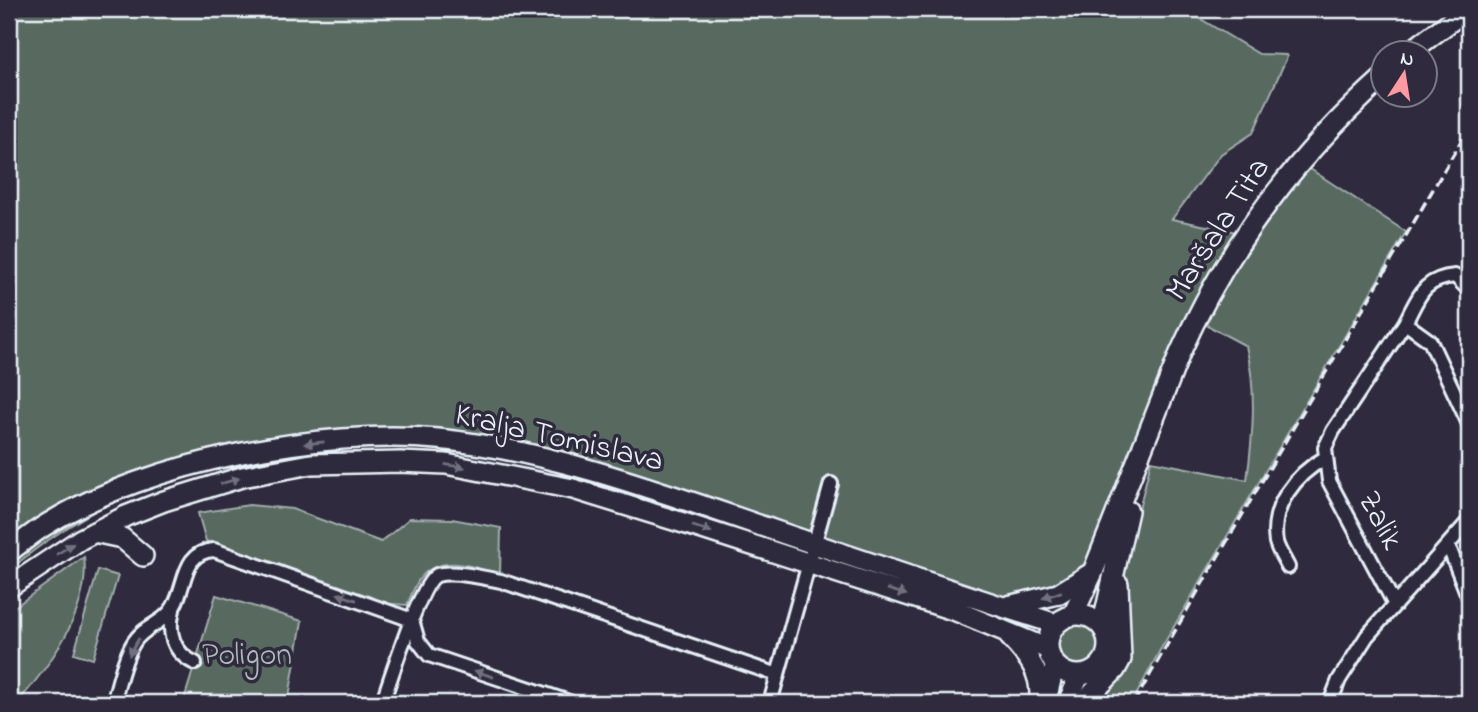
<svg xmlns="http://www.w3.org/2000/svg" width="1478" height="712" viewBox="0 0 1478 712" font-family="'Indie Flower',sans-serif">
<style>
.green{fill:#586961;stroke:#a0adac;stroke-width:2}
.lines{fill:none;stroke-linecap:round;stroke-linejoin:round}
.street-casing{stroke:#e8f1f8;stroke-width:18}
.secondary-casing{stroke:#e8f1f8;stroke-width:23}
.primary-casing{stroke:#e8f1f8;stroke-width:24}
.street{stroke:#2f2a3d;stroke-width:12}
.secondary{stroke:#2f2a3d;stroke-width:18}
.primary{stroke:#2f2a3d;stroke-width:19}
.rail{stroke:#e8f1f8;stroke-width:3.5;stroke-dasharray:10 5;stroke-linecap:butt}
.oneway{fill:#70707e}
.labels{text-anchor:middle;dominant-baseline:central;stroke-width:7;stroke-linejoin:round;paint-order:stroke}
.street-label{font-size:32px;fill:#e8f1f8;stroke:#2f2a3d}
.park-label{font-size:32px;fill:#aebbbc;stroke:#2f2a3d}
</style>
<rect width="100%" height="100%" fill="#2f2a3d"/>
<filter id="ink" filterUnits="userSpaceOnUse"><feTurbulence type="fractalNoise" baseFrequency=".0143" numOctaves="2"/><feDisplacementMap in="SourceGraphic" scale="14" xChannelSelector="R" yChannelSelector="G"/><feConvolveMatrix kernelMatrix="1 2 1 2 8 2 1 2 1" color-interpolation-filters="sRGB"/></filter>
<g filter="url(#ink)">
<path class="green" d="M9 9H1184L1259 54 1286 55 1287 57 1253 133 1221 154 1172 219 1246 234 1225 269 1093 572 1022 604 524 454 349 439 149 478 9 552Z
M1301 163 1406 232 1159 652 1132 703H1095L1128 663 1131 643 1124 588 1125 566 1151 461 1247 480C1253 436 1257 389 1246 346L1203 323Z
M116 499C78 520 41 542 9 571V563L64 522Z
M249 505 292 509 381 542 410 518 452 519 501 528 500 575C476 567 442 554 422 576 415 583 411 596 407 605L377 603 206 541 198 513Z
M84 557C91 609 50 666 17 703H9V611Z
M98 570 118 576 93 659 74 653Z
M216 595 302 621 288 703H183Z
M1050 645a28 28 0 1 1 56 0a28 28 0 1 1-56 0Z"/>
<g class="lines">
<g class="street-casing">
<path id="street" d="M1405 323C1419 297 1422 279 1455 276L1469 290
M1448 545 1469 598
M1288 567C1284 559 1278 550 1276 542 1270 506 1296 474 1325 458
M1395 605 1329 481 1325 448 1333 431 1405 323 1430 341 1469 424
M173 610C167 632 173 653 195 663
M113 703C118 686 124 657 134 642 144 626 165 623 174 606 187 583 182 552 214 550L412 620 418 641 429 655 572 703
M382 703C390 682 420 582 437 575 452 570 485 578 501 581L778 675
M770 703 831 484
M1330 703 1339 680 1367 636 1469 521"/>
</g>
<g class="secondary-casing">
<path id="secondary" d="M1046 703 1055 665
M1067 703 1080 675"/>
</g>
<g class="primary-casing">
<path id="primary" d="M1410 52 1467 9
M94 532 122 538 143 556
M9 552C22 542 35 531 49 523 148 462 323 428 438 439 553 451 665 493 773 530 867 562 961 594 1056 624
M9 587 81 539 126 516 164 501 242 477 311 464 400 462 446 464 573 489 693 526 956 611 1048 649
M1008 606 1058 594 1093 572
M1073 615 1093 572 1180 353C1227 247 1298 154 1384 77
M1048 645a30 30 0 1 1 60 0a30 30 0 1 1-60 0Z
M1102 627 1128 511
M1010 637C1028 656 1044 675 1039 703
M1083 703 1115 670 1121 659 1118 584"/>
</g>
<use href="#street" class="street"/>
<use href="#secondary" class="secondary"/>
<use href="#primary" class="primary"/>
<path class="rail" d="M1134 703C1243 510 1358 320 1469 127"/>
</g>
<defs><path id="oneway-solid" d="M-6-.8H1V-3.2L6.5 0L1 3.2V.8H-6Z" transform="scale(1.75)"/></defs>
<g class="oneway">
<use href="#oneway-solid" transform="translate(314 443) rotate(174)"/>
<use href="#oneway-solid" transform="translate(455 466) rotate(9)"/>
<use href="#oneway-solid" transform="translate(230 481) rotate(-17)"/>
<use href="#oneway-solid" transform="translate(702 529) rotate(18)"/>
<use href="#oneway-solid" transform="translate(65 549) rotate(-32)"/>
<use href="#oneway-solid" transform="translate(897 592) rotate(17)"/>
<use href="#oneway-solid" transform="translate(1052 595) rotate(161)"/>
<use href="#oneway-solid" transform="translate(347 597) rotate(-161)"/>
<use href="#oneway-solid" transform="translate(134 647) rotate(119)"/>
<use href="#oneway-solid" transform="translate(484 674) rotate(-161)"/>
</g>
</g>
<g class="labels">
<g class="street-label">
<text transform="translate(1219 230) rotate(-57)">Maršala Tita</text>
<text transform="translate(559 439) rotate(13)">Kralja Tomislava</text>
<text transform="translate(1379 521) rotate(62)">Zalik</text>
</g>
<g class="park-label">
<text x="247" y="656">Poligon</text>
</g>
</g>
<rect width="1478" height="712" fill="none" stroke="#2f2a3d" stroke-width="35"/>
<rect x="18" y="18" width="1443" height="677" fill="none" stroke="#e8f1f8" stroke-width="2.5" filter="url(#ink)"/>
<g transform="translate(1404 74) rotate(12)"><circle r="33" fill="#2f2a3d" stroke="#797a88" stroke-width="2"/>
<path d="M0-5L12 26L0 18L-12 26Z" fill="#ff9aa2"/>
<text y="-10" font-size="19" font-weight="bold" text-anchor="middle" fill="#e8f1f8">N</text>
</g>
</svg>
